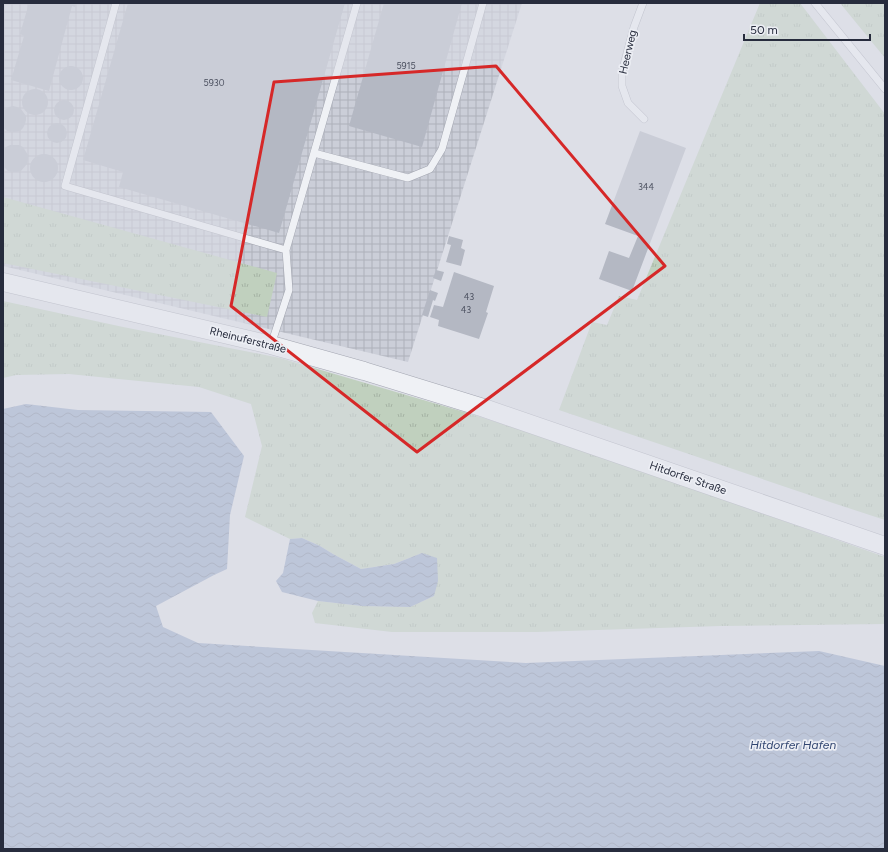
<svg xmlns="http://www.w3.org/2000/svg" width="888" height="852" viewBox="0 0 888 852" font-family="Figtree,sans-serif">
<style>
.industrial{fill:url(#industrial-grid)}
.grass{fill:url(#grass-tufts)}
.water{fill:url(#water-waves)}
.building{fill:#b4b8c3}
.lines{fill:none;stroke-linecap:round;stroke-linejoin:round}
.service-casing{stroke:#a3a6b1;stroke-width:8}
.tertiary-casing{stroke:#a3a6b1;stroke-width:19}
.service{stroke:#eff1f5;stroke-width:7}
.tertiary{stroke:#eff1f5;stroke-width:18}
.marked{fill:none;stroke:#d62828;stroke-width:3;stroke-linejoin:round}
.labels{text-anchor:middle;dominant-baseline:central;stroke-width:3.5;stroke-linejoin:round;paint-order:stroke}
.number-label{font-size:9px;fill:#4a4f5e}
.street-label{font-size:11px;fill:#272c3d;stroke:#eceef4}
.water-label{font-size:12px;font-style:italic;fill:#314570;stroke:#eceef4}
</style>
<defs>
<pattern id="industrial-grid" width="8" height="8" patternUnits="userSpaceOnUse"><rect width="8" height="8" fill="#cbced8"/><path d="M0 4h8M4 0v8" fill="none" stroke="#aeb1ba"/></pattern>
<pattern id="grass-tufts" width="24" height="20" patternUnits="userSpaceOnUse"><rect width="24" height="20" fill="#c0d0be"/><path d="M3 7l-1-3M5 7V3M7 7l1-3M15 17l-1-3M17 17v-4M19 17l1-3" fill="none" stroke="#a5b3a4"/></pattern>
<pattern id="water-waves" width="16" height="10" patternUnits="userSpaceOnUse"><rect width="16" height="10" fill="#98a8c7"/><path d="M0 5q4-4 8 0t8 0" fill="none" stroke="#7c89a3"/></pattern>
</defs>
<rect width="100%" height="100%" fill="#dddfe7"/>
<path class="industrial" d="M3 3H522L408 362 3 266Z"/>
<path class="grass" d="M760 3H800L885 114V520L833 503 559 410 592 322 607 325 619 296 637 300Z
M840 3H885V58Z
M3 197 277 273 267 317 3 263Z
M3 301 123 327 280 358 471 414 592 453 885 557V624L720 626 536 632H392L315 623 312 613 318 601 362 606 410 607 434 596 422 553 394 564 361 569 333 554 320 546 302 538 290 539 245 517 262 446 251 404 199 387 69 374 16 375 3 378Z"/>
<path class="water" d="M26 404 78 410 211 412 244 456 230 515 227 569 214 575 156 606 163 627 198 643 526 663 819 651 885 666V849H798L795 848 794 849H3V409Z
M302 538 320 546 333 554 361 569 394 564 422 553 437 558 438 581 434 596 410 607 362 606 318 601 282 592 276 581 283 573 290 539Z"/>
<path class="building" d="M29 3H76L75 7 72 6 49 91 11 80 24 36 20 34Z
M128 3H345L279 233 119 187 123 172 83 160Z
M384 3H462L422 147 349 126Z
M59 78a12 12 0 1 1 24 0a12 12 0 1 1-24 0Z
M22 102a13 13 0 1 1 26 0a13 13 0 1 1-26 0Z
M54 110a10 10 0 1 1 20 0a10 10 0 1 1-20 0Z
M13 106 17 107 21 109 26 116V120L25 124 23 128 20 131 15 132H11L7 131 3 127V111L9 107Z
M47 133a10 10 0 1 1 20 0a10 10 0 1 1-20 0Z
M640 131 686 148 632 291 599 279 609 251 629 258 638 236 605 224Z
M10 145H19L23 147 28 155V160L27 164 21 171 17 172H12L8 171 3 166V151L6 147Z
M30 168a14 14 0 1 1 28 0a14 14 0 1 1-28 0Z
M449 236 463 240 461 248 465 250 461 266 446 262 451 245 447 244Z
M436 270 444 272 441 281 433 278Z
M454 272 494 286 486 312 488 313 479 339 438 326 439 320 430 317 434 305 443 307Z
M430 290 438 293 435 301 433 300 428 317 422 315Z"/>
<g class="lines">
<g class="service-casing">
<path id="service" d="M116 3 65 186 286 250
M643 3 634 27 622 72V86L628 103 644 119
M815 3 885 89
M314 153 408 178 430 169 442 149 483 3
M271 345 289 290 286 250 357 3"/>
</g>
<g class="tertiary-casing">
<path id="tertiary" d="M3 282 271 345 364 371 484 408 885 546"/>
</g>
<use href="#service" class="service"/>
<use href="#tertiary" class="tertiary"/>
</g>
<path d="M0 0H888V852H0ZM496 66 665 266 417 452 231 306 274 82Z" fill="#dddfe7" fill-opacity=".55" fill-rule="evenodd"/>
<path class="marked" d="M496 66 665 266 417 452 231 306 274 82Z"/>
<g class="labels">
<g class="number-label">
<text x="406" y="65">5915</text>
<text x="214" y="82">5930</text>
<text x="646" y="186">344</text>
<text x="469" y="296">43</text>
<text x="466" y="309">43</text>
</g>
<g class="street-label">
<text transform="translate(628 52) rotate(-77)">Heerweg</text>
<text transform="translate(248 340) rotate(14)">Rheinuferstraße</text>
<text transform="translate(688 478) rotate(19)">Hitdorfer Straße</text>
</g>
<g class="water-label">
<text x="793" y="745">Hitdorfer Hafen</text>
</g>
</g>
<rect width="888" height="852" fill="none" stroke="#272c3d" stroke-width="8"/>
<path d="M744 34v6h126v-6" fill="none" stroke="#272c3d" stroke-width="2"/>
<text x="750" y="34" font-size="12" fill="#272c3d" stroke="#eceef4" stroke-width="3" paint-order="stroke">50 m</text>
</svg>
